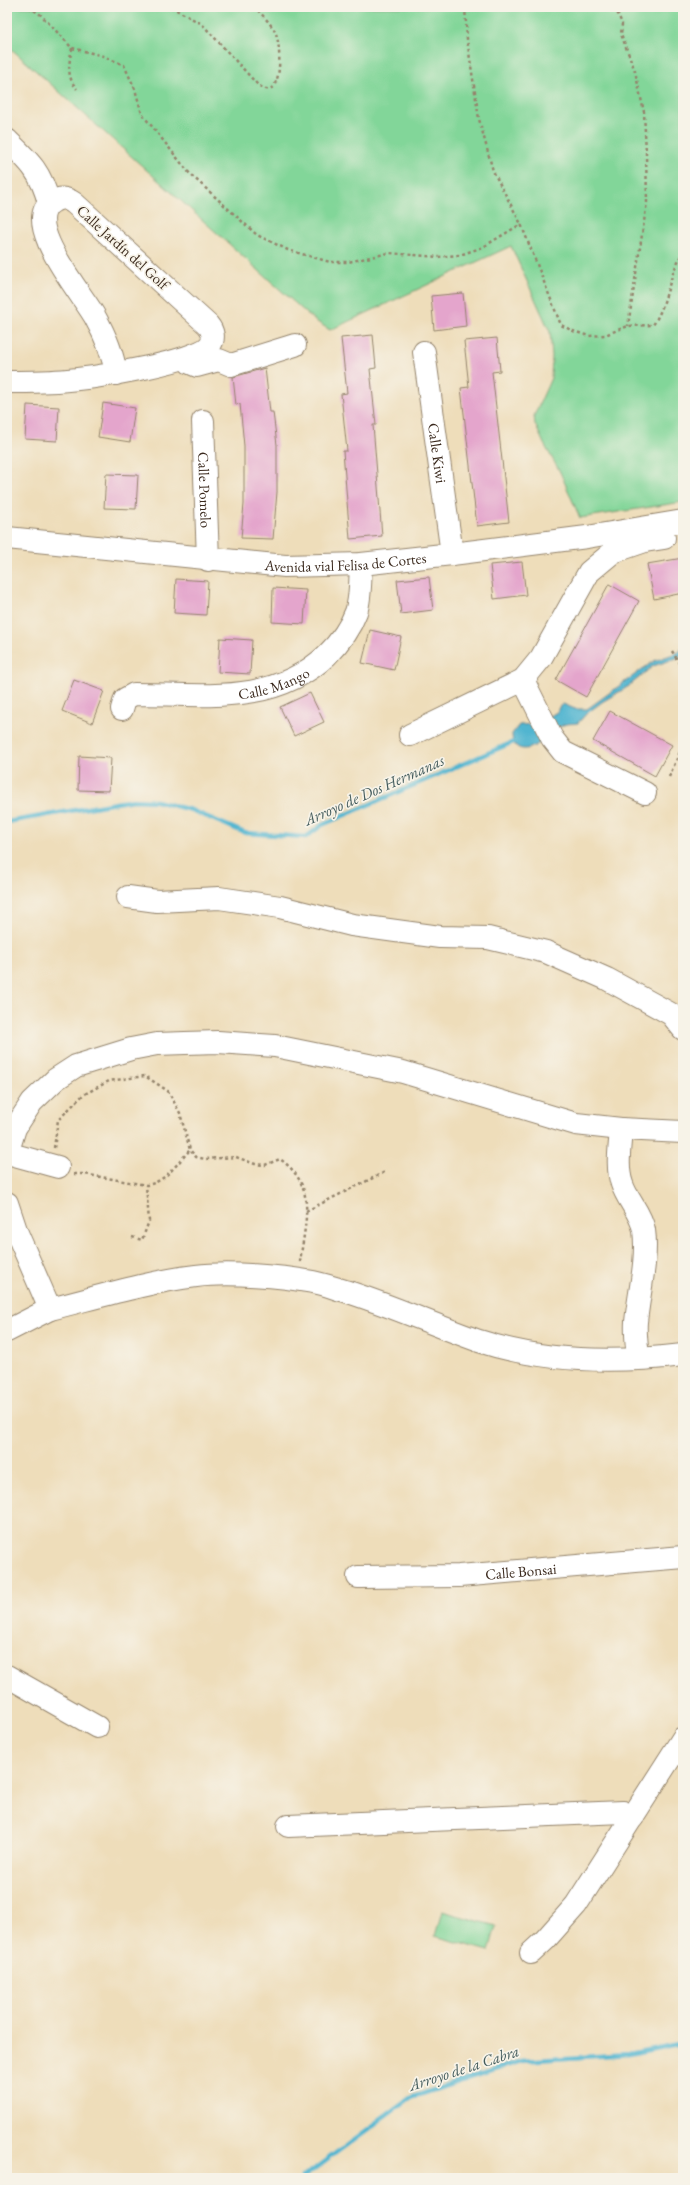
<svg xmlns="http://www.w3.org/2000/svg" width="690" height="2185" viewBox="0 0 690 2185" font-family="'EB Garamond',serif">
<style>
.green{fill:#82d699;stroke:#5e805c}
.water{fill:#51b5d0;stroke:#467077}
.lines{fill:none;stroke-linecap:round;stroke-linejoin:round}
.stream{stroke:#51b5d0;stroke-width:4.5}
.building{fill:#e4a5cc}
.minor-casing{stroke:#94846c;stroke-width:24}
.path{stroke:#94846c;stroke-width:2.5;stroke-dasharray:3 3;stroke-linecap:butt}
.minor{stroke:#fff;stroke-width:22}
.labels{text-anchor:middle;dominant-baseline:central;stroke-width:3.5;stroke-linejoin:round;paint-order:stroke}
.street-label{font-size:15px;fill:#3b2a1e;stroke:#f7f3e8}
.water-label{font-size:16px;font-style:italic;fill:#435b5c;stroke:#f7f3e8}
</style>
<rect width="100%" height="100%" fill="#f7f3e8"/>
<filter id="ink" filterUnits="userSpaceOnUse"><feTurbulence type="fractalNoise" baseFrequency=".025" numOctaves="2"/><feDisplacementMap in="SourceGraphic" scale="8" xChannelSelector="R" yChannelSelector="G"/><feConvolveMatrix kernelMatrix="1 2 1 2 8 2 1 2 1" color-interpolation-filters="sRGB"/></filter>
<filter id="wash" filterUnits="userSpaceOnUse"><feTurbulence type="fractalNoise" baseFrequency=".012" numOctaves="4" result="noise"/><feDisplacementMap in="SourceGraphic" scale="16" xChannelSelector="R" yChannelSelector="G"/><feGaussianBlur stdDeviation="0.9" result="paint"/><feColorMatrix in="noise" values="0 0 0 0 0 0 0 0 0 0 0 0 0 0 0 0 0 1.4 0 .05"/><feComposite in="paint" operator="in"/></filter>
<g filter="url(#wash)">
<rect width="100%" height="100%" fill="#eeddba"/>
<path class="green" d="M7 7H683V502L580 518 560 472 544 444 535 424 534 416 551 378 552 356 550 332 511 246 330 330 314 320 7 45Z
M442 1911 496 1926 489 1951 435 1936Z"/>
<path class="water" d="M683 647V656L653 666 629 686 602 702 586 714 578 723C573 724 567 723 563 725 552 731 530 758 516 746 513 743 512 739 512 734L519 725 536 724 557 712 559 707 563 704 575 709H587L654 661 679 652Z"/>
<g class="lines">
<path class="stream" d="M7 822 133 800 156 801 191 810 245 833 306 837 322 825 518 740
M302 2178 410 2098 521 2061 628 2054 683 2043"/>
</g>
<g id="blocks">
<path class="building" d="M463 293 466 326 434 330 431 296Z
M373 335 376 368 370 369 376 425H373L382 536 350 539 343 451H347L341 394 347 393 341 338Z
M497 338 500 371 492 372 509 522 477 526 461 388 469 387 464 341Z
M265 368 270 412H273L277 445V492L273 539 241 538 244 504V446L240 404 236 405 233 377Z
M103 403 135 408 130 442 98 437Z
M27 405 59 407 57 441 25 439Z
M106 474 138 475 136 509 104 508Z
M683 558V593L654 599 647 564Z
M522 562 526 595 494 599 490 565Z
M429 577 433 610 401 614 397 580Z
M176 579 208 581 206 615 174 613Z
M609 584 639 601 586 697 556 680Z
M273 588 306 590 304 624 272 622Z
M370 630 401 637 394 670 362 663Z
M220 638 252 640 250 674 218 672Z
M74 680 104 691 92 723 62 711Z
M310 693 324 722 294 736 280 707Z
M610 711 672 745 655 776 593 741Z
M79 756 111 758 109 791 78 790Z"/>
</g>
</g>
<g filter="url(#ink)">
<use href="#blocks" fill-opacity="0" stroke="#94846c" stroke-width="1"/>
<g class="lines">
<g class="minor-casing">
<g id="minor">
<path d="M7 140C30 162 41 172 49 203"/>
<path id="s1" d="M424 352 452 554"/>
<path d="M189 359 190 363 197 366 219 360 231 365 295 345"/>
<path d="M7 382C27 382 48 382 68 380 92 378 197 362 210 345 215 338 213 331 208 325L74 203C67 198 61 197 54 201 17 219 84 296 95 317 105 335 113 353 116 374"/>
<path id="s2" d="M203 421 208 560"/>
<path id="s3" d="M7 538 285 566 361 564 452 554 587 537 683 521"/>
<path d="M523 680 552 738 563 752 645 793"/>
<path id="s4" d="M122 709 125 699 134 694C202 694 274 706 327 655 339 643 350 628 356 612 361 598 360 579 361 564"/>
<path d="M410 735 523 680 541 658 589 572 613 552 645 541 664 538"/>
<path d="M128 897 157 901 219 898 280 907 352 925 440 937 488 938 546 952 607 979 671 1014 683 1029"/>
<path d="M621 1129C620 1146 616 1167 622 1184 627 1200 641 1213 644 1230 648 1259 639 1292 636 1322 635 1333 637 1346 638 1358"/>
<path d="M7 1153 58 1167"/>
<path d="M7 1154 15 1128 32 1102 56 1079 76 1066 131 1049 157 1044 185 1043 218 1042 275 1046 403 1072 576 1124 621 1129 683 1132"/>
<path d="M7 1203 17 1233 50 1309C98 1297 147 1282 196 1276 229 1272 281 1276 313 1282 324 1284 334 1288 345 1291 390 1305 434 1325 479 1341 543 1362 617 1363 683 1355"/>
<path d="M7 1331 50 1309"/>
<path id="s5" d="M358 1577 459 1576 683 1557"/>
<path d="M7 1676 97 1727"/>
<path d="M288 1826 623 1812 633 1817"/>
<path d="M531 1953 545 1940 576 1905 683 1738"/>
</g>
</g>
<path class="path" d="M29 7 41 15 72 48 103 56 124 65 135 89 142 114 190 174 257 235 288 250 330 262H348L389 253 437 257 460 255 483 247 521 224
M171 7 202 24 257 84C284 107 281 46 276 34 272 24 262 15 255 7
M465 7 467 39 479 119 493 171 521 224 561 325 573 331 589 336 605 335 628 326 653 325C668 303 668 275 683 253
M615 7 622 24 621 34 635 71 644 112 646 152 647 202 628 326
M72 48C69 63 66 77 77 89
M672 651 683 670
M669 777 683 745
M54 1148 58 1120 83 1095 109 1081 145 1076 168 1091 180 1113 190 1150 196 1157 205 1159 236 1157 255 1164 265 1165 280 1159C318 1186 305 1222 300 1262
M74 1174H84L146 1185C165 1183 178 1162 190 1150
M306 1211 385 1172
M132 1237 142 1240 149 1221 146 1185"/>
<use href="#minor" class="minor"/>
</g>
</g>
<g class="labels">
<g class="street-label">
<text transform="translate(123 247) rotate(42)">Calle Jardín del Golf</text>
<text stroke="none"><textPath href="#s1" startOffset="102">Calle Kiwi</textPath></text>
<text stroke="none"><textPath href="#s2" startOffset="69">Calle Pomelo</textPath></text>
<text stroke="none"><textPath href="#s3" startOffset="340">Avenida vial Felisa de Cortes</textPath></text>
<text stroke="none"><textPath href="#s4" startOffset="162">Calle Mango</textPath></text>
<text stroke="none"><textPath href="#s5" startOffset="163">Calle Bonsai</textPath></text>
</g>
<g class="water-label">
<text transform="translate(374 790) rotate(-24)">Arroyo de Dos Hermanas</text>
<text transform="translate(464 2068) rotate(-18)">Arroyo de la Cabra</text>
</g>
</g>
<rect width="690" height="2185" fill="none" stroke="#f7f3e8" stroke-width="24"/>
</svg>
